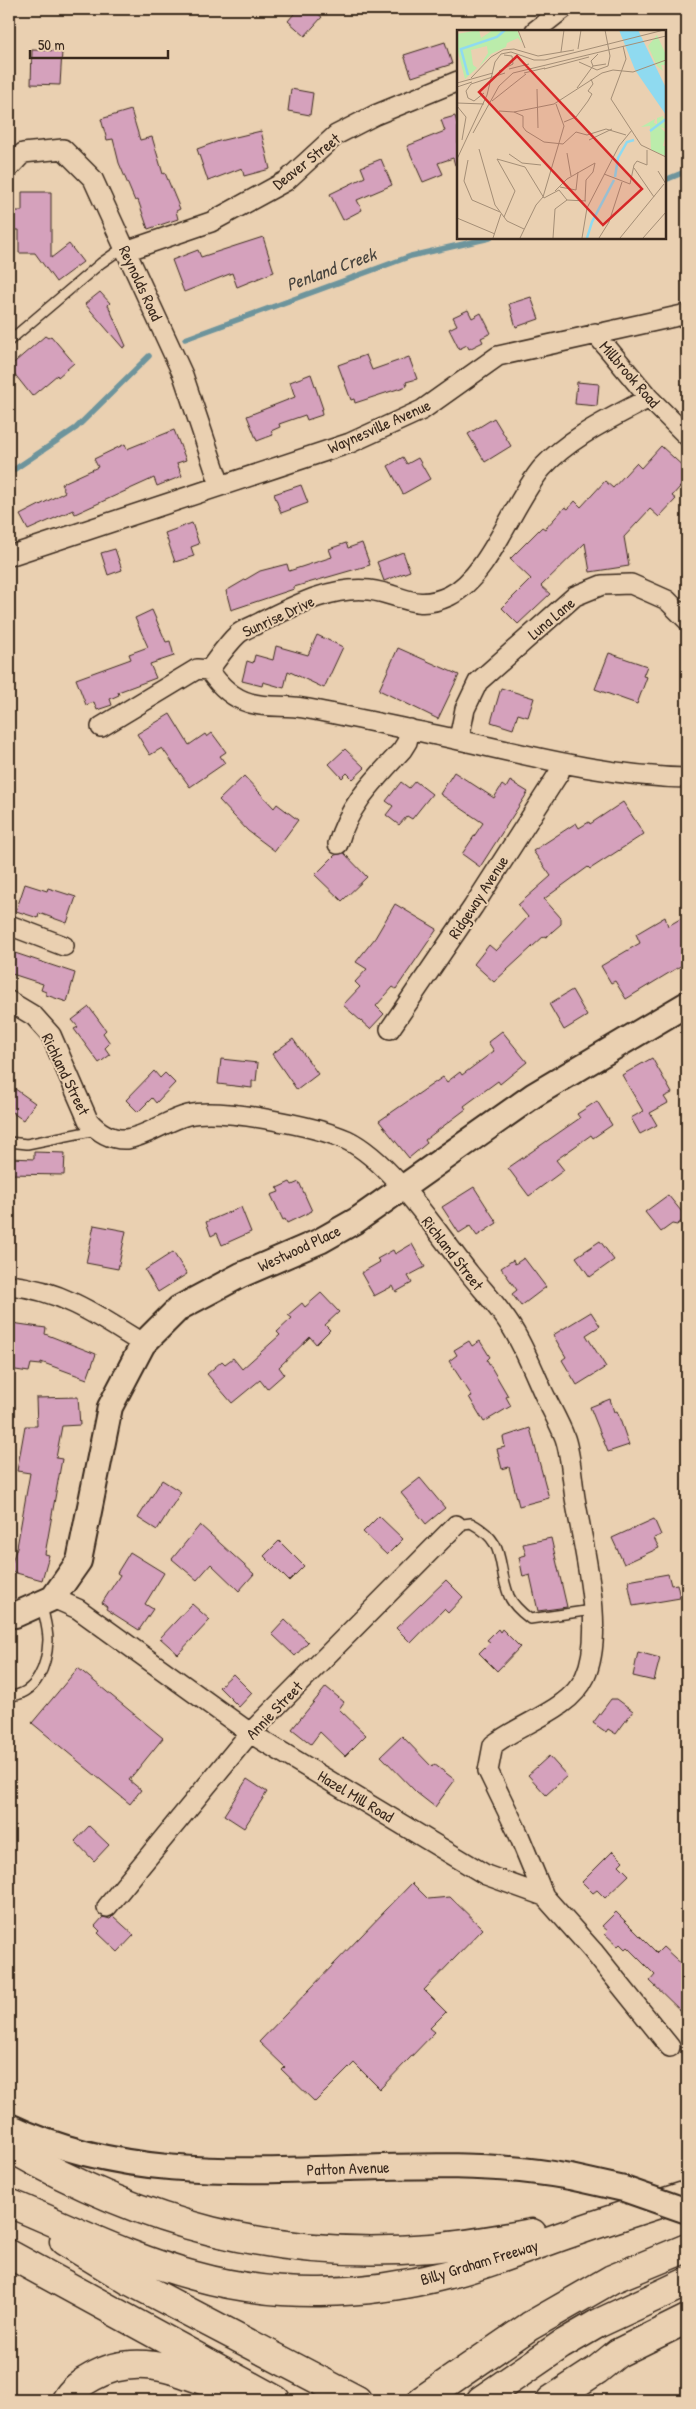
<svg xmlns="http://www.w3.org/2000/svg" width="696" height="2409" viewBox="0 0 696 2409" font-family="'Patrick Hand',sans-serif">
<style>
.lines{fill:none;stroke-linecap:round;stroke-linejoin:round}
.stream{stroke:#6d949c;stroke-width:5.5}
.building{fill:#d5a1bc;stroke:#3b2a1e}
.service-casing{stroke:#3b2a1e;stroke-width:12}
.minor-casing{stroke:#3b2a1e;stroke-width:22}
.tertiary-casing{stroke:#3b2a1e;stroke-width:28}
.motorway-casing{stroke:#3b2a1e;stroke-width:31}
.service{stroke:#ead0b1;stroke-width:9}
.minor{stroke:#ead0b1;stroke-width:19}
.tertiary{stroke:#ead0b1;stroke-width:24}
.motorway{stroke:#ead0b1;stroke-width:28}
.tertiary-bridge-casing{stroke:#3b2a1e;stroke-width:28;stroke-linecap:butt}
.tertiary-bridge{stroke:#ead0b1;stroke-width:24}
.labels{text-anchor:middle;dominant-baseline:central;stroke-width:4;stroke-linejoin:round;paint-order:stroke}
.street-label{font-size:16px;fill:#3b2a1e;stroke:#ead0b1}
.water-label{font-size:18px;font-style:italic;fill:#48443e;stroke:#ead0b1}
.inset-river{fill:none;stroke:#8fdaf0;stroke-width:2.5}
.inset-road{fill:none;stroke:#a48e76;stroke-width:1}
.view{fill:#d62828;fill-opacity:0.15;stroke:#d62828;stroke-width:2.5}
.inset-edge{fill:none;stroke:#3b2a1e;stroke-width:2.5}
</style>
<rect width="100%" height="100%" fill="#ead0b1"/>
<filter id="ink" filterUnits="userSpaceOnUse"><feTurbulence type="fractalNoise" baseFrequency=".02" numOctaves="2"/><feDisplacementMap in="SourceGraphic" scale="10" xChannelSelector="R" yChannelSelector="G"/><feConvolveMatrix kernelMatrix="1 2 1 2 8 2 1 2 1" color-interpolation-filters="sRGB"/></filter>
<g filter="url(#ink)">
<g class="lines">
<path class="stream" d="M665 180 687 171
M185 339 411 256 490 238
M9 473 76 428 149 356"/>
</g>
<path class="building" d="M298 9H312L322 17 305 36 288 21Z
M445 42 452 64 412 77 404 55Z
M32 50 62 51 60 85 31 84Z
M291 89 313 93 310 115 288 111Z
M131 110 140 140 152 137 163 174 165 173 180 209 176 211 178 219 148 229 138 200 135 201 119 163 113 139 107 140 101 119Z
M455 116 458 126V164L455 165 453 158 438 163 443 174 423 182 407 146 445 131 441 120Z
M261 131 270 169 244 176 242 168 208 181 197 149 219 141Z
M381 159 392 185 357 200 362 210 343 220 330 194 365 177 361 167Z
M22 192H51V258L69 244 83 262 56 282 35 253H19V230H9V211H22Z
M263 237 274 272 237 287 232 273 184 292 172 260 198 250 201 257Z
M100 292 110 303 108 305 126 346 123 348 85 304Z
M531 297 539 319 516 327 509 304Z
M468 310 472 318 481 313 491 333 481 338 483 342 469 349 467 345 459 349 449 329 457 325 453 317Z
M45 336 48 338 51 336 74 363 58 377 57 375 32 396 9 367Z
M366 355 372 370 409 357 417 379 406 382 407 386 355 403 354 399 351 400 338 365Z
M311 374 323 409 321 410 322 415 307 420 305 415 279 424 280 427 271 431 273 435 257 441 247 416 295 397 290 382Z
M577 382 599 384 597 406 575 404Z
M494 418 511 446 485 462 468 434Z
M174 430 186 460 177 463 182 476 157 486 154 478 75 514 73 510 28 530 20 515 65 492 61 484 98 467 94 459 125 444 127 449Z
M661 446 687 470V479L672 496 676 499 659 517 650 509 624 537 629 566 590 572 585 543 541 586 550 594 518 624 502 608 531 579 510 559 542 527 545 529 565 507 568 509 575 501 581 507 605 481 613 488 636 463 641 468Z
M403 457 407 464 418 458 430 479 403 494 388 466Z
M301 485 308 503 281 513 274 494Z
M192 523 199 544 191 547 194 556 175 562 165 533Z
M346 543 348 548 362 543 370 565 294 587V589L231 610 226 591 260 571 287 564 289 571 332 557 329 549Z
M115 549 122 570 108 575 101 553Z
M403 552 410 571 384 581 377 562Z
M152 610 166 642 170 641 174 656 150 664 156 678 118 692 119 695 110 699 112 705 97 710 94 702 86 705 76 679 131 659 129 654 148 647 135 618Z
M317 635 343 647 324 688 288 671 284 688 263 682 262 686 242 681 247 661 253 663 255 655 273 660 276 646 308 655Z
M398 648 459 675 438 719 379 690Z
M609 653 647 666 643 676 647 677 637 704 595 689Z
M501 688 534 698 528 717 518 714 513 729 491 722Z
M170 714 189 745 205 734 207 737 212 733 226 752 220 756 225 763 190 787 162 748 150 755 137 734Z
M345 749 365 768 353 779 347 773 342 778 329 764Z
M454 772 494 798 502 785 506 788 510 781 528 792 480 867 462 854 483 823 440 794Z
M244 776 274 808 277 804 298 820 275 851 248 831 219 800Z
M415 781 432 794 412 819 407 816 399 825 386 815 393 806 386 801 401 782 409 788Z
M623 802 644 834 590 869 588 867 544 899 561 918V924L546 937 544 936 494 982 474 964 489 945 496 951 528 917 518 905 551 876 533 851 576 823 579 828 589 822 590 824Z
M344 853 367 877 342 901 315 875 335 855Z
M25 884 47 891 48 888 76 897 67 923 39 913 38 918 16 911Z
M395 904 437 929 396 989 393 987 376 1006 384 1014 370 1029 343 1005 360 987 355 982 367 969 356 962 375 938Z
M687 915V962L626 999 615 981 611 983 601 966 640 943 636 934 665 917 668 926Z
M9 951 75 973 67 1002 46 995V992L41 990 43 984 9 973Z
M572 990 587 1016 564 1030 549 1004Z
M89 1007 106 1030 103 1033 110 1043 105 1048 110 1055 99 1063 74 1029 78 1027 72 1020Z
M502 1031 527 1062 500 1084 498 1081 464 1106 466 1109 425 1140 427 1143 409 1158 379 1121 443 1077 447 1082 460 1072 462 1075 494 1051 488 1042Z
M293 1039 318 1074 297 1090 272 1054Z
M652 1058 672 1093 664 1097 668 1103 650 1113 657 1125 640 1134 631 1118 643 1111 622 1075Z
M221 1059 258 1063 256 1081H252V1088L218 1084Z
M154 1071 160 1078 165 1073 175 1083 156 1103 152 1098 138 1112 126 1100Z
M11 1086 35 1103 23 1120 10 1111Z
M597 1101 612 1125 593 1138 591 1135 556 1160 564 1170 529 1196 508 1168 580 1118 577 1114Z
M34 1152 65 1153 64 1175 9 1174 10 1158 34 1159Z
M290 1182 292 1185 299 1182 312 1211 287 1223 285 1219 283 1220 271 1195 279 1192 277 1188Z
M474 1187 497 1223 477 1236 470 1226 459 1233 442 1207Z
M668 1195 686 1217 677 1225 672 1224 661 1232 645 1212Z
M241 1207 251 1232 222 1245 217 1233 211 1236 206 1222Z
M94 1225 126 1231 118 1269 86 1263Z
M600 1241 614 1260 590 1277 576 1257Z
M412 1244 425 1267 408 1276 412 1283 396 1292 393 1286 374 1296 361 1273 380 1262 377 1259 393 1250 395 1254Z
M173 1252 187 1274 158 1292 145 1270Z
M524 1258 546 1287 521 1306 512 1294 517 1290 501 1268 513 1260 515 1264Z
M321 1293 339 1312 325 1325 330 1330 316 1344 310 1337 279 1367 284 1374 267 1389 260 1380 232 1403 207 1374 222 1361 225 1364 233 1358 242 1369 280 1335 277 1332 292 1318 288 1315 302 1303 305 1307Z
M591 1312 600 1326 586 1335 606 1367 577 1385 562 1360 566 1357 553 1335Z
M12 1323 46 1328 45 1334 96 1354 87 1379 41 1362V1365L31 1364 29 1372 9 1369Z
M469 1341 472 1346 480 1341 490 1357 487 1360 508 1396 506 1397 511 1406 484 1422 469 1397 472 1396 449 1361 457 1355 454 1350Z
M78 1397 80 1425 62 1426 56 1458 62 1459 45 1554 49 1555 42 1580 9 1571 17 1547 30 1473 17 1471 25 1426H37L36 1398Z
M610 1399 614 1412 617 1411 629 1445 608 1452 590 1407Z
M530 1428 549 1498 519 1506 509 1467 502 1469 497 1449 505 1447 503 1437Z
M420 1478 445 1508 426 1524 401 1493Z
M162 1480 181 1492 157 1530 138 1518Z
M379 1516 403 1539 387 1555 363 1532Z
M654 1519 661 1535 654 1538 659 1548 624 1564 612 1538Z
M200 1525 254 1574 239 1591 211 1564 197 1580 172 1559Z
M551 1538 567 1607 538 1611 530 1575 523 1577 519 1557 526 1555 523 1544Z
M279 1541 304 1566 289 1581 264 1556Z
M130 1552 164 1573 145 1604 153 1609 139 1630 106 1609 107 1607 102 1603 120 1575 117 1573Z
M668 1574 671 1585 677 1584 680 1598 633 1606 628 1581Z
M446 1580 463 1597 448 1613 444 1609 411 1643 396 1628Z
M192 1604 210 1620 178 1654 160 1638Z
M285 1620 308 1642 295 1656 272 1634Z
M498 1629 500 1632 502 1629 520 1647 497 1671 479 1653 490 1642 487 1640Z
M638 1652 660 1658 654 1681 633 1676Z
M78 1668 163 1738 129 1780 141 1790 130 1804 32 1723Z
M233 1674 252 1693 239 1707 219 1687Z
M326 1687 344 1702 339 1709 366 1735 345 1756 320 1732 311 1744 292 1729Z
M611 1699H617L633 1711 616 1734 608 1729 606 1732 593 1723Z
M402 1736 432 1767 434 1764 455 1780 435 1807 417 1793 381 1756Z
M549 1756 567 1776 546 1795 528 1775Z
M247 1779 267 1792 244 1828 224 1815Z
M89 1826 109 1845 94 1861 75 1841Z
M613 1851 623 1861 619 1865 629 1875 605 1898 597 1890 593 1893 582 1882Z
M412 1883 428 1899 450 1897 483 1929 424 1990 446 2012 430 2028 435 2032 380 2089 354 2063 315 2102 282 2070 285 2067 259 2042Z
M616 1912 657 1953 663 1947 687 1969V2017L650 1981 655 1975 627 1947 625 1949 620 1944 618 1946 605 1934 608 1931 602 1926Z
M113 1916 134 1935 118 1952 98 1933 100 1931 95 1926 103 1917 110 1919Z"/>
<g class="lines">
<g class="service-casing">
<path id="service" d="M9 341 101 263 124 247
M9 1142 27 1144 96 1130
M456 1525 471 1523C508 1543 496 1563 509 1596 513 1605 522 1613 530 1619L592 1610
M9 1696C37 1695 47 1665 48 1640 48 1629 44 1616 42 1605"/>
</g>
<g class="minor-casing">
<path id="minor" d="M535 31 563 9
M9 168 23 153 63 149 93 179 124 247 183 375 220 485
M126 251 211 222 286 181 336 135 375 115 458 81
M595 333 649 398 687 436
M649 398C612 418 571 436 542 468 513 502 489 577 449 596 414 612 403 594 369 590 331 586 294 606 261 622 254 626 244 629 238 634 227 644 218 658 209 670 219 685 232 698 250 703 266 708 286 705 303 708 338 714 372 722 407 729 500 747 591 776 687 778
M9 556 350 443 422 410 498 356 687 314
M101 727 197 669 209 670
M459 739 465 709 478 682 575 596 602 585 631 584 667 600 687 620
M338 844C349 804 375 780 402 750L407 742 410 729
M9 925 64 946
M9 1001 34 1016 51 1035 88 1120C98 1132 111 1140 127 1139 148 1136 167 1120 188 1115 220 1107 316 1126 347 1140 391 1161 438 1234 469 1273 484 1292 503 1311 515 1333 526 1352 534 1372 543 1392 550 1407 559 1422 565 1438 571 1456 572 1479 575 1498 583 1547 606 1631 585 1677 569 1711 522 1722 493 1745L488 1771 518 1833 544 1896
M390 1029 473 907 559 773 562 763
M9 1285C62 1290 99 1316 143 1344
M53 1598 78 1609 250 1733 486 1875 544 1896 593 1951 670 2047
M107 1907 250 1733 456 1525"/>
</g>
<g class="tertiary-casing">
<path id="tertiary" d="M9 1614 15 1615 53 1598 79 1561 110 1407 143 1344 179 1308 241 1275 320 1241 357 1220 534 1095 687 1004
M9 2126C185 2210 385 2142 570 2177"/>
</g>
<g class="motorway-casing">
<path id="motorway" d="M9 2147C143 2224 276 2261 431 2248 465 2245 499 2239 532 2233
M9 2203C70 2228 131 2259 195 2276 277 2299 365 2296 446 2275 487 2265 525 2249 565 2235 606 2221 646 2208 687 2195
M64 2241 128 2280 357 2400
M9 2254 276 2400
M66 2400C71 2391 82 2382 92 2377 138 2350 183 2373 228 2390
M422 2400 530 2326 612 2279 687 2248
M481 2400 561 2345 597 2324 687 2282
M551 2400 597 2370 618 2353 687 2319"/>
</g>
<use href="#service" class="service"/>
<use href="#minor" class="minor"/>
<use href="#tertiary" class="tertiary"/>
<use href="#motorway" class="motorway"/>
<g class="tertiary-bridge-casing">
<path id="tertiary-bridge" d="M570 2177 624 2189 687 2211"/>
</g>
<use href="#tertiary-bridge" class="tertiary-bridge"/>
</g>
</g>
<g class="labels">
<g class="street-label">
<text transform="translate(306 161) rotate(-38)">Deaver Street</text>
<text transform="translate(141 283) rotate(65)">Reynolds Road</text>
<text transform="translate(630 374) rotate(49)">Millbrook Road</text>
<text transform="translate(379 426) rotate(-24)">Waynesville Avenue</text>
<text transform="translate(278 616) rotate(-25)">Sunrise Drive</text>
<text transform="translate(551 618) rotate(-40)">Luna Lane</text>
<text transform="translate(478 897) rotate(-57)">Ridgeway Avenue</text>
<text transform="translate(66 1074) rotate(64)">Richland Street</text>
<text transform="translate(299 1248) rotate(-25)">Westwood Place</text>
<text transform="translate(453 1253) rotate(52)">Richland Street</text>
<text transform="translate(274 1710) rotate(-46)">Annie Street</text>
<text transform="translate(356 1796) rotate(31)">Hazel Mill Road</text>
<text transform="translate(348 2168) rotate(-2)">Patton Avenue</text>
<text transform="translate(479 2262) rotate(-17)">Billy Graham Freeway</text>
</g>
<g class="water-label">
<text transform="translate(331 269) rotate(-20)">Penland Creek</text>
</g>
</g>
<g transform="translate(457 30)">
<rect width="209" height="209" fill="#ead0b1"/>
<path d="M22 0 24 8 36 0H60L65 13 61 8 50 13 49 17 34 24 22 37 31 23 30 16 14 20 16 35 20 38 8 49 0 18V4ZM200 5 209 25V35H204L206 41 200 36 191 16ZM206 86 209 99 203 97 209 103 206 116H209V126L194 120 193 96 184 97 198 89 197 93 200 94V88Z" fill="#bbecab"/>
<path d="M162 0H181L209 58V85L178 40Z" fill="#8fdaf0"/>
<path class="inset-river" d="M11 45 4 19 40 7 48 0M193 101 209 89M158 147 161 128 170 112 177 110M130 208 135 192 157 150"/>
<path class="inset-road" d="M61 0 68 18M166 16 169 29 154 69 184 115 209 127M121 19 124 0M104 22 107 0M122 32 140 40 151 36 153 26 148 0M136 36 134 31 141 24M52 39 72 34M87 39 132 27M42 41 56 34 55 26 47 25M67 43 88 38M14 48 34 27 46 20 57 19 81 26 117 20M0 53 36 43M0 57 15 52M120 58 136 36 149 34M80 59 81 98M27 63 17 71 11 68 9 61 14 54 48 43M35 71 69 44M0 73 27 74M0 76 9 87 5 110M42 81 57 82 97 74 145 43 156 40 176 42 209 30M57 82 66 86V97L69 101 87 112 106 114 119 102 130 105 149 99 169 105M107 92 119 87 131 71 135 64 131 61 136 54 134 49M16 103 42 56 56 43 209 6M132 110 155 99M22 119 38 175 50 191 67 199M110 123 114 146M52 124 65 133 84 135M0 129 30 65 38 32 44 24 54 22 77 30H88L207 0M40 129 68 137 87 168 102 160 110 170M40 129 58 161 47 187M11 130 7 151 15 170 43 182M177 138 197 167M201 141 209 154M147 144 173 154 177 135 180 131 190 135V120M103 157 119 160 121 142M98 161 110 149 138 133 136 142 129 150 128 171M110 170 129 171M0 188 38 204M36 208 44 184M63 208 79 175 86 167 107 96 99 74M96 208 98 179 110 170M125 208 130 178 162 116 175 100M142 208 152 192 165 152M163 208 207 154M186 208 209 182"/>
<path class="view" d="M60 26 185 159 146 195 22 62Z"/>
<rect width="209" height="209" class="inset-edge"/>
</g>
<rect width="696" height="2409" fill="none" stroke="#ead0b1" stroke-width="30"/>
<rect x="15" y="15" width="666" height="2379" fill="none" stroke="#3b2a1e" stroke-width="2" filter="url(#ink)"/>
<path d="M30 50v8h138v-8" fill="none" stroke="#3b2a1e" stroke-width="2.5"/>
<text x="38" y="50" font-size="15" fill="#3b2a1e" stroke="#ead0b1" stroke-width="4" paint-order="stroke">50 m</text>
</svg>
